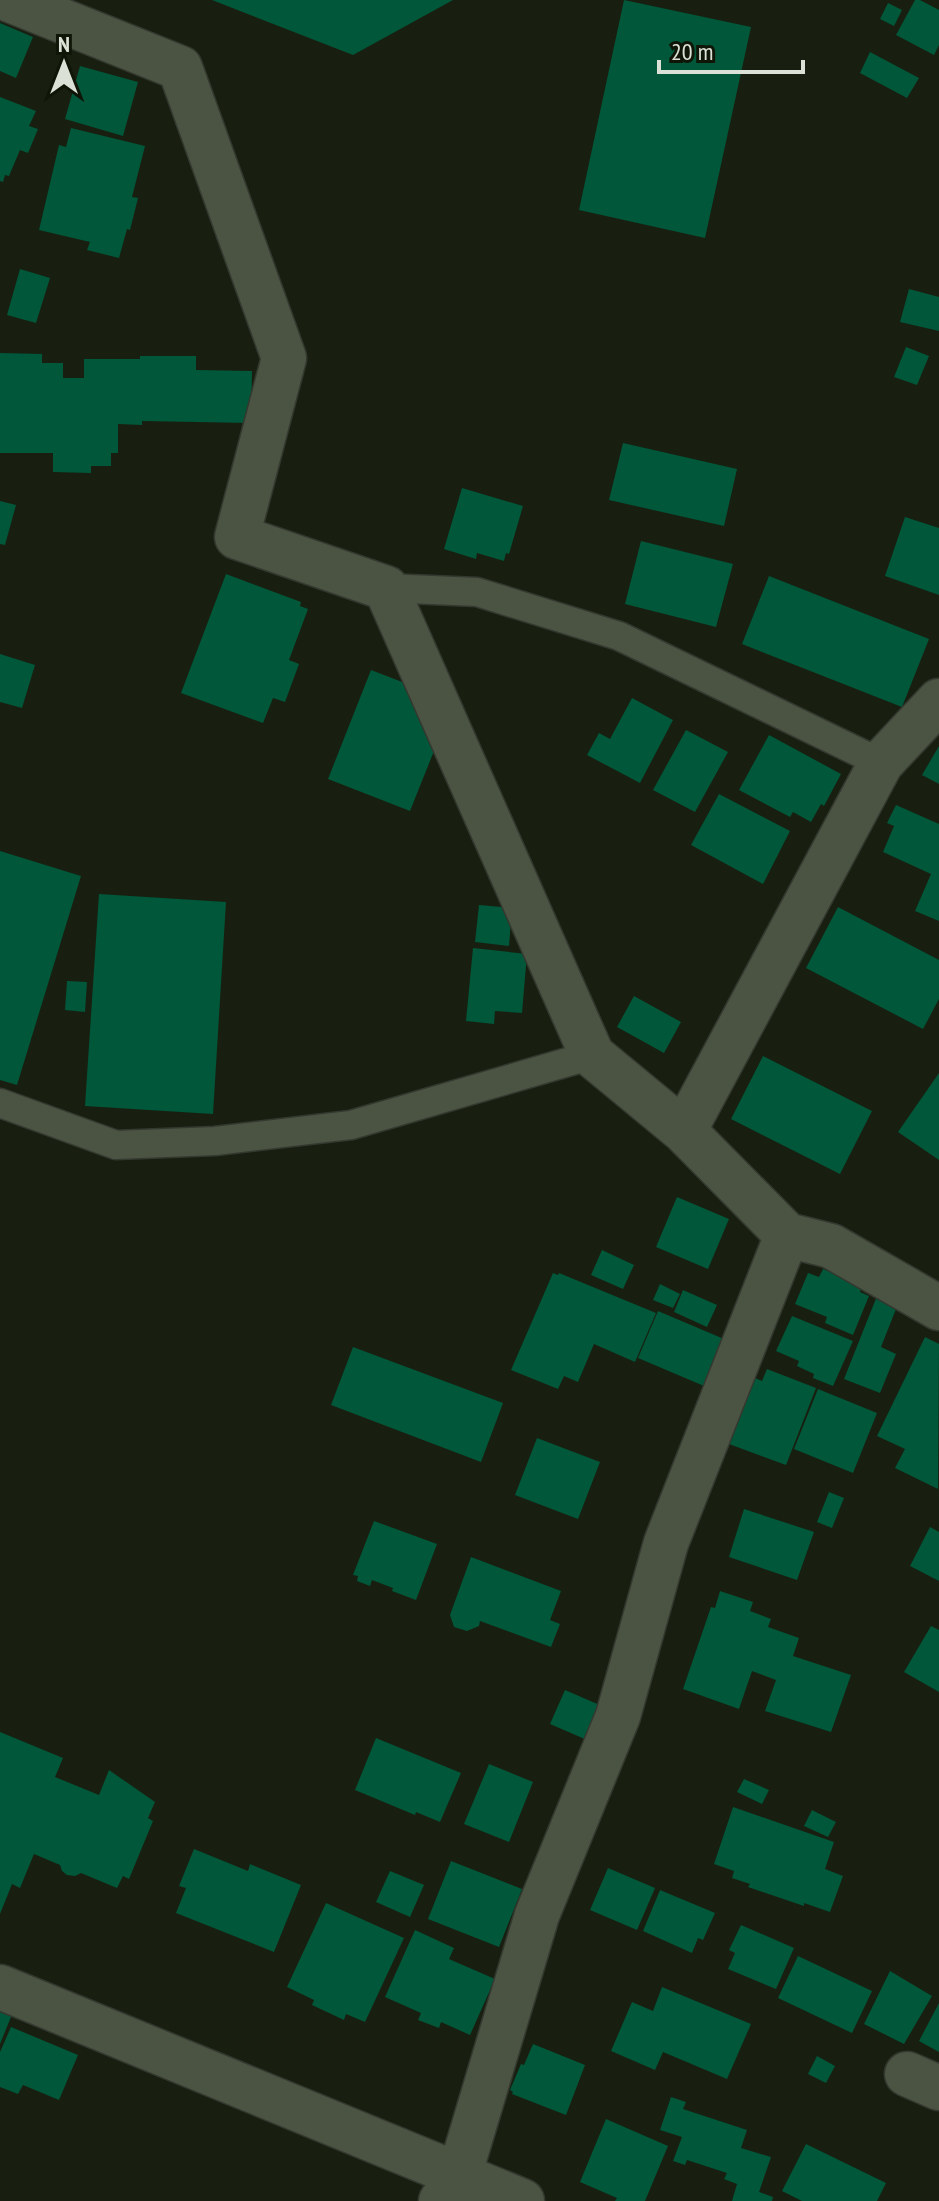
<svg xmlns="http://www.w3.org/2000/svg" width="939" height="2201" viewBox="0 0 939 2201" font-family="'PT Sans Narrow',sans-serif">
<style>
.building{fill:#005739}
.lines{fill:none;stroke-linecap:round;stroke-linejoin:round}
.service-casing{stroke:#343930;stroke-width:31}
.minor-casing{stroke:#343930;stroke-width:47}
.service{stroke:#4b5443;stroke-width:28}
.minor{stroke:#4b5443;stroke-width:44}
</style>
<rect width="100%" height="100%" fill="#181f10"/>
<path class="building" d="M212 0H453L353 55Z
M624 0 751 27 705 238 579 210Z
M915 0H920L939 10V45L934 55 896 35Z
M888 3 902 10 894 26 880 19Z
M0 23 33 37 16 78 0 71Z
M870 52 919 78 907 98 860 73Z
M80 66 138 82 123 136 65 119Z
M0 97 36 111 29 126 38 129 28 153 20 150 9 176 5 175 3 182 0 181Z
M71 128 145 146 132 197 138 198 130 230 127 229 119 258 87 250 90 242 39 230 59 145 66 147Z
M20 269 50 278 36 323 7 315Z
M909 289 939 297V331L900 322Z
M906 347 929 356 917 385 894 377Z
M0 353 42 354V363H63V378H84V359H140V356H196V370L252 371 251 423 142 421V425L118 424V453H111V466H91V473L53 472V453H0Z
M623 443 737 469 724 526 609 500Z
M462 488 523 506 509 554 506 553 504 561 477 553 476 559 444 549Z
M0 501 16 505 5 545 0 544Z
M905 517 939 528V595L885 576Z
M641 541 733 564 716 627 625 604Z
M226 574 301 602 300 606 308 609 289 660 299 664 285 702 273 698 263 723 181 693Z
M769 576 929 639 902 707 742 644Z
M0 654 35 665 22 708 0 702Z
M371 670 423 690 444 726 410 811 328 779Z
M632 698 673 720 640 783 587 755 599 733 610 739Z
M686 730 728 752 695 812 653 790Z
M769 735 841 774 824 806 821 804 811 822 793 812 790 817 739 790Z
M939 746V784L922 775Z
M719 794 790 831 763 884 691 845Z
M896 805 939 824V921L915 911 931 874 883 852 894 826 887 823Z
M0 851 81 876 17 1085 0 1080Z
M99 894 226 902 213 1114 85 1106Z
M479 905 512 908 509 946 475 942Z
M838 907 939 960V999L923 1029 806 968Z
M473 948 527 954 522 1013 495 1011 494 1024 466 1021Z
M67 981 87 982 85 1012 65 1010Z
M634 996 681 1022 664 1053 617 1027Z
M763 1056 872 1111 840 1174 731 1119Z
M939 1073V1160L898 1132Z
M677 1197 729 1219 708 1269 656 1247Z
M602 1250 634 1265 623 1289 591 1275Z
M823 1269 862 1285 860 1292 869 1296 853 1335 825 1323 827 1317 795 1304 808 1273 819 1277Z
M553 1273 558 1275 559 1273 656 1313 635 1362 594 1344 578 1382 564 1376 558 1389 511 1370Z
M660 1284 680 1294 673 1308 653 1300Z
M683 1290 717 1305 707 1327 674 1312Z
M877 1296 898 1304 881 1347 896 1354 880 1393 844 1379Z
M658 1311 724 1339 704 1386 638 1358Z
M792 1316 853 1341 833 1386 813 1378 814 1374 797 1366 799 1361 776 1351Z
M925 1337 939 1344 938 1489 895 1468 905 1449 877 1436Z
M353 1347 503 1403 481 1462 331 1405Z
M767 1369 816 1388 786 1465 729 1444 755 1378 762 1381Z
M818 1389 877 1413 853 1473 794 1449Z
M537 1438 600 1462 578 1519 515 1495Z
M829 1492 844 1498 832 1528 817 1522Z
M744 1509 814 1532 797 1580 729 1557Z
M374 1521 437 1544 416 1600 392 1591 393 1588 372 1580 370 1586 357 1581 358 1576 353 1575Z
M930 1527 939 1532V1581L910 1566Z
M471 1557 561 1591 550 1620 560 1624 551 1647 480 1621 479 1626 467 1631 454 1627 450 1615Z
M720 1591 753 1602 750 1611 771 1619 768 1627 799 1638 793 1656 851 1675 831 1732 765 1711 776 1680 752 1671 739 1709 683 1689 711 1607 715 1608Z
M931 1626 939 1630V1692L904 1672Z
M565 1690 602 1706 587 1740 550 1724Z
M0 1732 63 1758 55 1777 99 1795 109 1770 155 1802 148 1818 153 1821 129 1879 123 1876 117 1888 81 1873 75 1876 67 1875 62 1871 60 1865 34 1854 20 1888 12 1884 0 1914Z
M376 1738 461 1773 440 1822 416 1812 415 1815 355 1790Z
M489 1764 533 1782 509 1842 464 1824Z
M744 1779 769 1790 762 1804 737 1792Z
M733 1807 834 1842 825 1869 843 1876 830 1912 804 1903V1906L748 1887 750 1884 732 1878 734 1871 714 1864Z
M812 1810 836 1822 828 1837 804 1826Z
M194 1849 248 1871 250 1864 301 1885 274 1952 176 1913 186 1888 179 1886Z
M451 1861 522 1889 499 1947 428 1919Z
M608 1868 655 1888 637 1930 590 1910Z
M390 1871 424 1885 410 1917 376 1902Z
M660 1890 715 1913 703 1940 698 1938 692 1953 643 1931Z
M326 1903 404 1938 365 2022 346 2014 344 2020 312 2005 314 2000 287 1987Z
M741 1925 794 1948 776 1989 728 1969 735 1953 729 1950Z
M415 1930 454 1948 449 1959 495 1979 470 2035 441 2022 439 2028 418 2020 421 2013 385 1997Z
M798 1956 872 1991 852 2033 778 1998Z
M890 1971 932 1996 904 2044 864 2024Z
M662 1987 751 2024 727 2079 663 2052 655 2070 611 2051 632 2002 653 2011Z
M939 2003V2052L919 2041Z
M0 2007 13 2012 0 2044Z
M11 2027 78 2055 59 2100 23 2085 18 2094 0 2087V2052Z
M533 2044 585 2065 566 2115 512 2094 513 2092 510 2090 521 2064 524 2065Z
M817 2056 835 2066 826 2083 808 2074Z
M671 2097 686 2102 683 2109 747 2130 741 2148 771 2157 759 2192 773 2197 772 2201H732L737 2184 724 2179 727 2173 687 2160 685 2165 673 2161 682 2137 660 2130Z
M606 2119 668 2146 645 2201H615L617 2198 580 2182Z
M806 2144 886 2183 877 2201H802L782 2191Z"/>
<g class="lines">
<g class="service-casing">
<path id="service" d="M386 588 477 592 619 636 881 763
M0 1103 116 1145 215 1141 351 1125 592 1055"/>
</g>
<g class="minor-casing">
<path id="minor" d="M10 0 180 68 284 358 237 537 386 588 592 1055 684 1131 787 1235 831 1246 939 1308
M684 1131 881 763 939 701
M0 1987 522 2201
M907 2074 939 2088
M441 2201 459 2176 537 1915 618 1716 666 1543 787 1235"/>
</g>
<use href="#service" class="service"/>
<use href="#minor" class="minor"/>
</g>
<g transform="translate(64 64)" stroke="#0f1607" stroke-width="6" paint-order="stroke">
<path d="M0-6L14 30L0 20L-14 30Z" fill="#dce1d7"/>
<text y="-12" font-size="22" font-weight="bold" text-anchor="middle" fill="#dce1d7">N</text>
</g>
<path d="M659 60v12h144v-12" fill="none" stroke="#dce1d7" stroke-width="4"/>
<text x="671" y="60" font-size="24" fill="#dce1d7" stroke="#0f1607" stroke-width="6" paint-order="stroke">20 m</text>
</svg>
